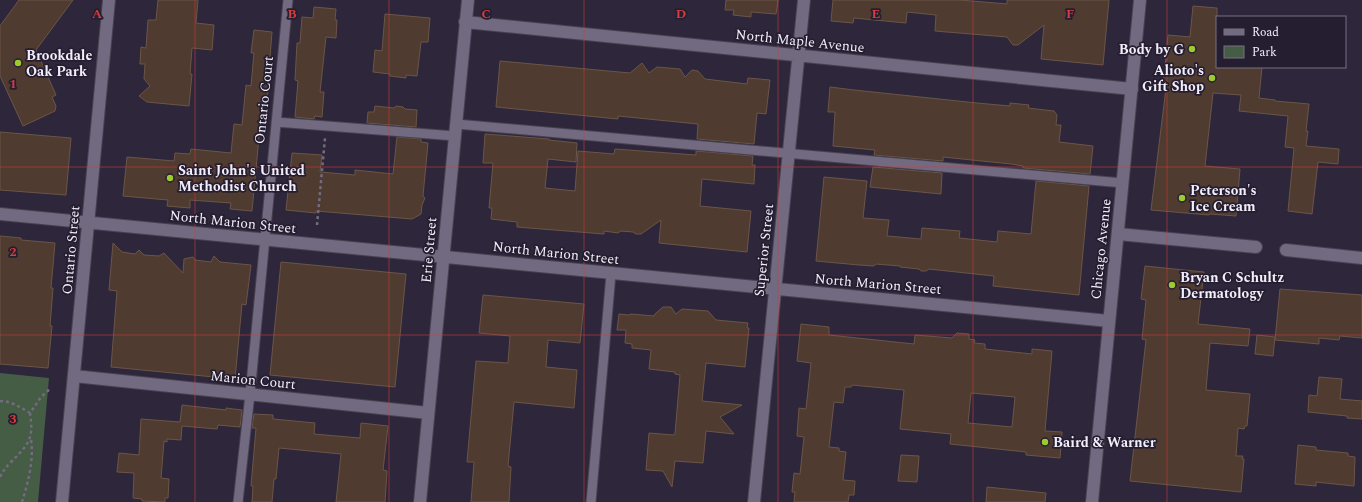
<svg xmlns="http://www.w3.org/2000/svg" width="1362" height="502" viewBox="0 0 1362 502" font-family="Spectral,serif">
<style>
.green{fill:#455c45}
.building{fill:#4f3b2f;stroke:#6b5548;fill-rule:evenodd}
.lines{fill:none;stroke-linecap:round;stroke-linejoin:round}
.lane-casing{stroke:#474151;stroke-width:11}
.street-casing{stroke:#474151;stroke-width:14}
.secondary-casing{stroke:#474151;stroke-width:14}
.path{stroke:#736c7e;stroke-width:2.5;stroke-dasharray:3 3;stroke-linecap:butt}
.lane{stroke:#716a80;stroke-width:9}
.street{stroke:#716a80;stroke-width:12}
.secondary{stroke:#716a80;stroke-width:12}
.grid{fill:none;stroke:#d93c3d;stroke-width:1;stroke-opacity:0.55}
.poi-dot{fill:#9dca30;stroke:#251e30;stroke-width:1.5}
.labels{text-anchor:middle;dominant-baseline:central;stroke-width:3.5;stroke-linejoin:round;paint-order:stroke}
.street-label{font-size:14px;fill:#f3eefb;stroke:#251e30}
.poi-label{font-size:14px;font-weight:bold;fill:#f3eefb;stroke:#251e30;text-anchor:start}
.grid-label{font-size:13px;text-anchor:middle;font-weight:bold;fill:#d93c3d;stroke:#251e30;stroke-width:3.5;stroke-linejoin:round;paint-order:stroke}
</style>
<rect width="100%" height="100%" fill="#2e273b"/>
<path class="green" d="M0 373 49 378 38 502H0Z"/>
<path class="building" d="M19 0H73L36 50 56 95 52 97 56 106 55 111 23 126 0 76V26Z
M158 0H198L196 23 214 25 212 50 192 48 190 74H192L189 106 147 102 139 96 150 86 144 79 145 64H140L141 47 146 48 148 20H156Z
M726 0H778L776 14 751 12V17L733 15 734 10H725Z
M833 0H960L1007 4V0H1109L1103 65 1041 59 1044 25 1018 45H1013L1007 37 935 31 936 15 907 12 906 23 854 18 853 23 831 21Z
M1193 6 1217 8V67H1262L1259 98 1275 100V101L1309 104 1306 131H1308L1306 146 1339 149 1338 164 1318 162 1312 214 1288 211 1294 148 1285 147 1288 116 1239 111 1241 95 1213 93 1205 166 1240 169 1236 216 1210 214 1209 215 1151 210 1166 88 1163 87 1168 35 1190 37Z
M314 7 336 9 335 20H337L336 38 326 37 320 92H324L322 117 315 116 314 119 295 117 298 81 295 80 297 43H300L302 17 313 18Z
M385 14 430 18 428 42H421L417 76 406 75V78L390 76V74L373 72 375 50 382 51Z
M254 30 272 32 270 57 272 58 270 75 266 107 262 106 252 211 230 209 231 203 190 200V208L167 206 168 200 123 196 127 157 174 161 175 153 190 154 191 149 231 153 234 124 242 125 246 85 251 86 254 53H251Z
M500 61 630 73 642 63 649 73 657 67 680 69 685 77 692 70 698 71 705 79 747 84 748 78 770 80 766 114 757 113 754 144 697 139 698 124 618 116V119L496 107Z
M830 87 854 90 977 103 1010 106V103L1029 105 1028 108 1054 111 1057 115 1056 125H1061L1059 142 1093 146 1090 174 1023 168V166L1011 164 943 157V161L874 155 875 150 833 146 835 112H828Z
M375 106 394 108 396 106 403 107 405 109 417 110 416 127 367 123 368 112H374Z
M0 132 71 138 66 195 0 190Z
M485 134 549 139V140L577 143 576 162 548 159 545 188 575 191 578 151 614 154 615 149 696 155V151L753 156 752 165H755L754 184 702 179 700 206 751 211 747 252 659 243 661 220 641 234H636L633 232 621 231 618 233 604 231V234L517 227V222L491 219 492 208H489L493 163H483Z
M397 137 421 139V142L428 143 423 196 425 198 422 205 421 214 412 219 316 211V213L286 210 292 153 322 155 320 172 355 175V170L393 174Z
M873 167 942 173 941 194 870 187Z
M824 177 867 181 863 218 889 220 887 236 921 239 922 228 960 231 959 238 997 242 998 231 1031 234 1036 181 1089 186 1079 295 993 286 994 276 929 269 926 271H921L919 269 900 267V266L876 264 874 266 859 265 816 261Z
M0 236 21 238V240L55 243 51 288H53L50 326H52L48 368 0 364Z
M113 243 122 252 135 254 139 250 144 255 159 256 164 253 183 273 184 259 193 257 195 260 211 262 214 256 220 262 251 265 246 305 242 304 235 379 111 367 117 291 109 290Z
M281 262 406 274 395 387 270 375Z
M1145 266 1204 272 1198 324 1250 329 1248 346 1210 343 1206 390 1250 394 1247 426H1245L1244 429 1238 428 1236 456H1243L1242 459H1244L1241 492 1130 481 1146 340 1142 339 1146 300 1141 299Z
M1280 289 1362 295V338L1340 336 1339 340 1319 338V344L1275 340Z
M483 295 584 304 580 343 548 340 546 367 577 370 574 408 514 402 508 466 511 467 509 502H471L474 462H467L476 361 508 363 510 336 479 333Z
M663 307H671L676 314 682 309 708 311 716 320 748 323 747 328H749L745 367 706 363 702 401 742 405 720 417 734 434 706 431 703 463 675 461 672 487 663 471 646 470 649 433 673 435 675 434 680 375 675 374V372L649 369 651 350 632 348V344L625 343 626 330H617L619 314 629 315 631 314 654 316 655 314Z
M801 324 829 327V335L914 344 915 335 952 338 957 333 969 334V339L975 340 974 343 985 344V349L1032 354V349L1052 351 1045 431 1062 432 1060 458 1026 455V452L950 444 951 434 900 429 904 390 852 385 851 387H845L843 403 834 402 829 447 839 448V451L846 452 843 480 855 481 854 495H849L848 502H794L795 492H792L794 473 800 474 804 437 797 436 799 408 806 409 811 363 797 361ZM971 393 1015 397 1012 427 968 423Z
M1257 335 1275 337 1273 356 1255 354Z
M1319 377 1342 379 1340 399 1362 401V419L1347 418V416L1308 412 1309 395 1317 396Z
M182 405 226 410V408L242 410 240 427 218 425 217 429 182 426 181 440 167 439V442L164 441 161 478 169 479 168 498H165V502L142 501V499L133 498 134 473 117 472 119 453 139 455 141 419 180 422Z
M254 414 273 415V419L315 423 314 434 360 438 361 423 388 426 383 470 387 471 385 502H336L341 454 279 448 276 479H274L272 502H252L253 486H251L256 428H252Z
M1298 445 1316 447V450L1348 453V456L1355 457 1354 486 1316 482V486L1295 484Z
M901 455 919 456 917 482 898 481Z
M987 487 1046 493 1045 502H986Z"/>
<g class="lines">
<g class="lane-casing">
<path id="lane" d="M276 122 455 136
M456 124 1123 183
M238 502 250 394 288 0
M591 502 611 274"/>
</g>
<g class="street-casing">
<path id="street" d="M465 22 1132 89
M0 214 1109 321
M1118 234 1256 247
M1286 250 1362 258
M74 376 428 413
M62 502 109 0
M420 502 468 0
M754 502 804 0"/>
</g>
<g class="secondary-casing">
<path id="secondary" d="M1092 502 1140 0"/>
</g>
<path class="path" d="M317 225 325 138
M0 401C11 401 20 407 30 413L41 397 51 388
M0 477C3 471 6 467 11 462 29 444 34 439 30 413
M22 502C28 483 34 460 31 440"/>
<use href="#lane" class="lane"/>
<use href="#street" class="street"/>
<use href="#secondary" class="secondary"/>
</g>
<path class="grid" d="M195 0V502M389 0V502M584 0V502M778 0V502M973 0V502M1167 0V502M0 167H1362M0 335H1362"/>
<g class="poi-dot">
<circle cx="1192" cy="49" r="4"/>
<circle cx="18" cy="63" r="4"/>
<circle cx="1212" cy="78" r="4"/>
<circle cx="170" cy="178" r="4"/>
<circle cx="1182" cy="198" r="4"/>
<circle cx="1172" cy="285" r="4"/>
<circle cx="1045" cy="442" r="4"/>
</g>
<g class="labels">
<g class="street-label">
<text transform="translate(800 41) rotate(6)">North Maple Avenue</text>
<text transform="translate(264 100) rotate(-84)">Ontario Court</text>
<text transform="translate(233 222) rotate(6)">North Marion Street</text>
<text transform="translate(1101 249) rotate(-84)">Chicago Avenue</text>
<text transform="translate(71 250) rotate(-85)">Ontario Street</text>
<text transform="translate(429 250) rotate(-85)">Erie Street</text>
<text transform="translate(764 250) rotate(-84)">Superior Street</text>
<text transform="translate(556 253) rotate(6)">North Marion Street</text>
<text transform="translate(878 284) rotate(5)">North Marion Street</text>
<text transform="translate(253 380) rotate(6)">Marion Court</text>
</g>
<g class="poi-label">
<text x="1184" y="49" text-anchor="end">Body by G</text>
<text x="26" y="55">Brookdale<tspan x="26" dy="16">Oak Park</tspan></text>
<text x="1204" y="70" text-anchor="end">Alioto's<tspan x="1204" dy="16">Gift Shop</tspan></text>
<text x="178" y="170">Saint John's United<tspan x="178" dy="16">Methodist Church</tspan></text>
<text x="1190" y="190">Peterson's<tspan x="1190" dy="16">Ice Cream</tspan></text>
<text x="1180" y="277">Bryan C Schultz<tspan x="1180" dy="16">Dermatology</tspan></text>
<text x="1053" y="442">Baird &amp; Warner</text>
</g>
</g>
<g class="grid-label">
<text x="97" y="18">A</text>
<text x="292" y="18">B</text>
<text x="486" y="18">C</text>
<text x="681" y="18">D</text>
<text x="876" y="18">E</text>
<text x="1070" y="18">F</text>
<text x="13" y="88">1</text>
<text x="13" y="256">2</text>
<text x="13" y="423">3</text>
</g>
<rect x="1216" y="16" width="130" height="52" fill="#251e30" stroke="#777181"/>
<rect x="1224" y="29" width="20" height="6" fill="#716a80" stroke="#777181"/>
<text x="1252" y="36" font-size="12" fill="#f3eefb">Road</text>
<rect x="1224" y="46" width="20" height="12" fill="#455c45" stroke="#777181"/>
<text x="1252" y="56" font-size="12" fill="#f3eefb">Park</text>
</svg>
